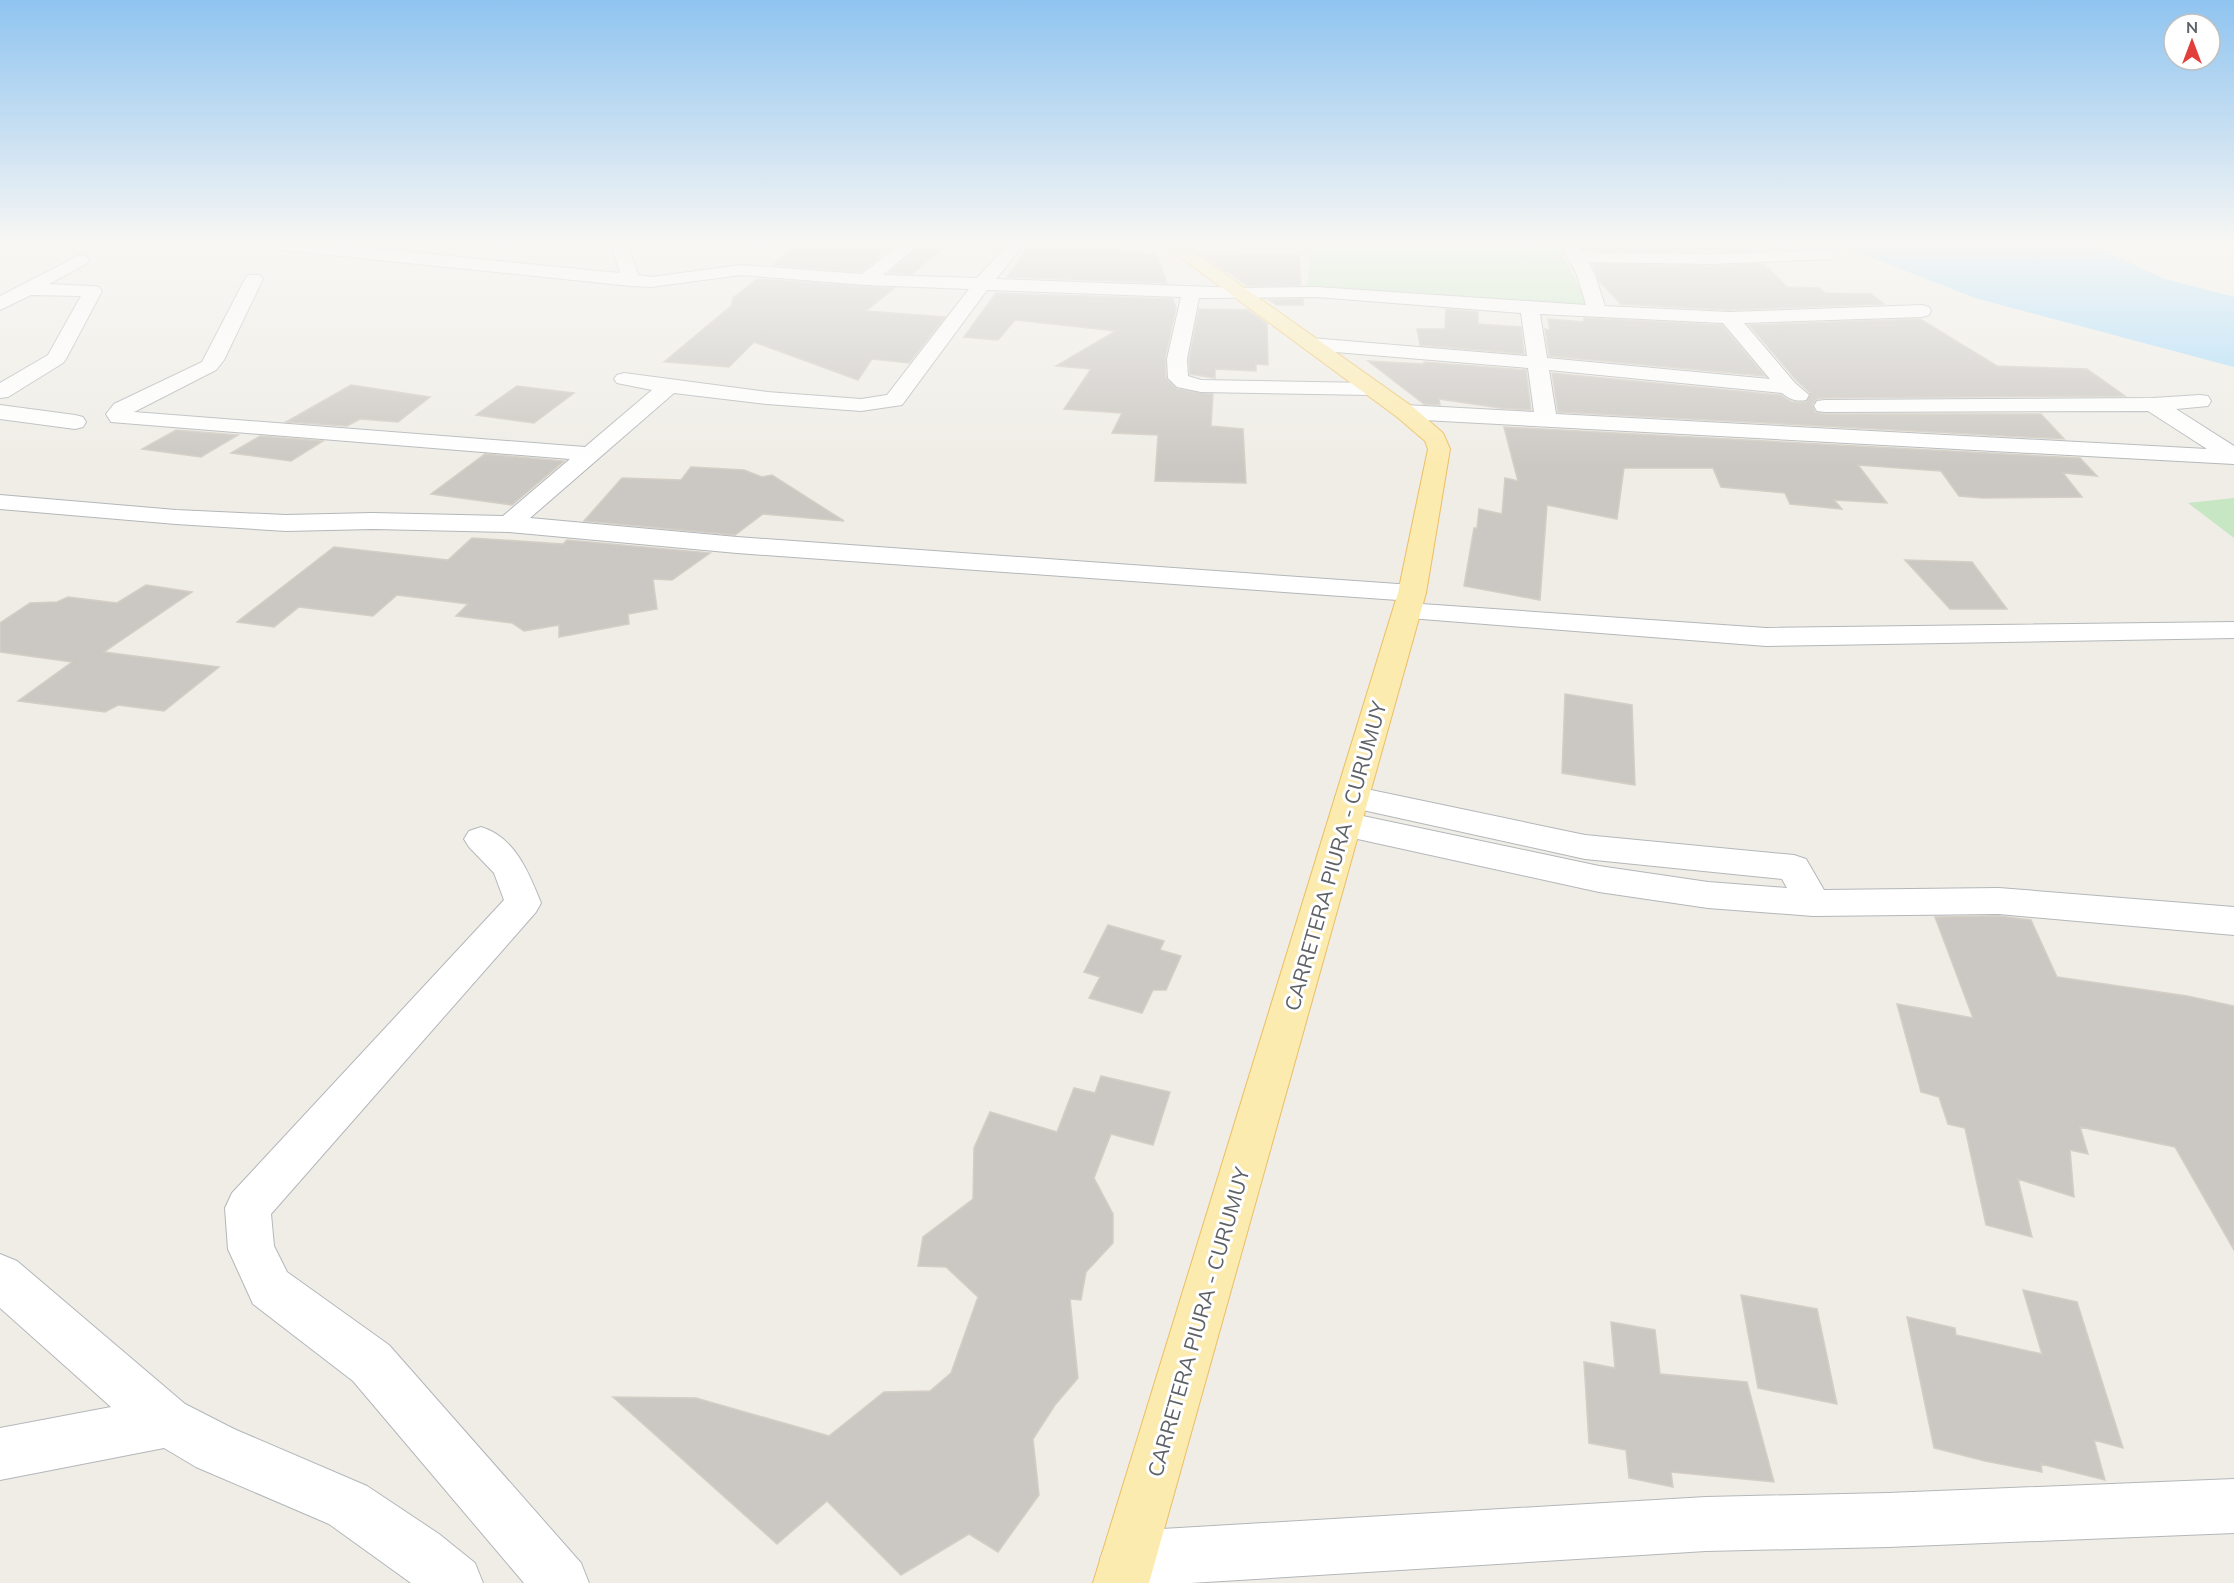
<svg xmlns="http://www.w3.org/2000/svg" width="2234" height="1583" viewBox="0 0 2234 1583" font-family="Mulish,sans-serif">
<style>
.green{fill:#c6e6c4}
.water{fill:#aadcfb}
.building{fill:#cbc8c3;stroke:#d4cec5;stroke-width:1.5}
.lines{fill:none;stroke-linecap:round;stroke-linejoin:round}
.minor-casing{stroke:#b3b7ba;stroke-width:2}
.major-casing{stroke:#ecbe63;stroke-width:2}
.minor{fill:#fff;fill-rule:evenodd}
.major{fill:#fcebaf;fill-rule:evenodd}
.labels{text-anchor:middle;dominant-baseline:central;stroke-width:6;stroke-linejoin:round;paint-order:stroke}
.street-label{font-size:21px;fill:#5e6266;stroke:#fff}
</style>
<rect width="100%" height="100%" fill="#efede6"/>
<path class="green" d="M1310 245H1558L1588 305 1307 289Z
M2234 498V538L2188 503Z"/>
<path class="water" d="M1839 245H2091L2165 279 2234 297V367L1975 298Z"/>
<path class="building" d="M797 245H895L861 272 773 265Z
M920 245H947L912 274 889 273Z
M1030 245H1123L1119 252 1156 254 1167 283 1007 277Z
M1581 245H1744L1750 250H1582Z
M1299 255 1301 285 1248 286 1203 256Z
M1592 264 1711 266 1764 264 1787 287 1820 288 1825 293 1871 294 1884 304 1729 310 1621 304 1599 281Z
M757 279 894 288 866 311 945 317 909 363 872 359 858 380 754 342 729 367 664 362 731 306 733 298Z
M996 293 1173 299 1176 308 1165 358 1166 378 1177 389 1213 394 1211 426 1243 429 1246 483 1155 481 1158 435 1112 433 1122 413 1064 409 1091 369 1056 366 1116 331 1015 320 998 340 964 337Z
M1303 299V305H1277L1269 300Z
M1199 309 1248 310 1267 324 1268 365 1256 364V371L1215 369V378L1190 374 1189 359Z
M1446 309 1478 312V324L1521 327 1524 354 1420 345 1417 329H1445Z
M1584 318 1722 325 1765 376 1549 356 1545 329 1550 330 1548 319 1584 322Z
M1920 319 1997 366 2087 369 2125 396 1825 398 1817 399 1812 405 1815 412 1825 414H2041L2064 439 1558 412 1552 373 1781 395 1792 402H1806L1810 393 1797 381 1749 325Z
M1368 361 1424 364V362L1526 370 1531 410 1500 408 1439 399 1440 405 1424 404Z
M351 385 430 397 398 422 360 419 347 426 286 422Z
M517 386 574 393 534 423 476 415Z
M1504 427 2080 458 2097 476 2063 473 2082 497 1983 498 1959 496 1941 471 1858 465 1887 503 1834 500 1842 509 1790 504 1785 493 1721 487 1713 468H1624L1617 519 1547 505 1540 600 1464 586 1474 528H1477L1479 509 1502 514 1505 478 1518 481Z
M176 430 238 435 201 457 142 449Z
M260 436 323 441 291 461 231 453Z
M485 454 564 461 512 505 431 494Z
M691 467 744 470 762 477 772 475 844 521 763 514 735 535 584 521 622 478 681 480Z
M472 538 563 544 567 540 710 553 672 580 653 579 657 609 628 614 629 624 559 637V625L524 631 512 623 456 616 468 604 397 595 373 616 299 607 274 627 237 622 334 547 448 560Z
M1905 560 1972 562 2007 609H1950Z
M146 585 192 592 104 652 219 667 164 711 118 705 105 712 18 701 72 662 0 652V623L30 603 57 602 68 597 117 603Z
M1565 694 1632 705 1635 785 1562 773Z
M1999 916 2031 920 2057 977 2187 996 2234 1006V1250L2175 1147 2080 1127 2088 1154 2070 1150 2074 1197 2018 1179 2032 1237 1986 1225 1965 1128 1948 1124 1939 1097 1921 1092 1897 1004 1973 1018 1935 917Z
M1108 925 1164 941 1160 950 1181 956 1166 990H1153L1142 1013 1089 998 1100 977 1084 972Z
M1101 1076 1170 1092 1153 1145 1111 1134 1094 1178 1113 1214V1243L1086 1272 1081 1300 1070 1299 1078 1378 1055 1405 1033 1439 1039 1495 998 1552 969 1534 901 1575 827 1501 777 1544 613 1397 696 1398 829 1436 884 1392 930 1391 951 1373 978 1297 946 1267 918 1266 923 1237 973 1199 974 1148 990 1112 1057 1132 1074 1088 1095 1093Z
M2023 1290 2077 1302 2123 1448 2094 1440 2105 1480 2041 1464 2042 1472 1985 1461 1934 1448 1907 1317 1955 1328 1956 1335 2042 1354Z
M1741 1295 1817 1309 1837 1404 1758 1388Z
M1611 1322 1655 1330 1660 1374 1747 1382 1774 1482 1671 1472 1673 1487 1629 1478 1626 1450 1589 1443 1584 1362 1615 1368Z"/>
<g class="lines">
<g class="minor-casing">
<path id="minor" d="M274 245H337L620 273 611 245H628L638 275 651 277 741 265 862 274 899 245H918L883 275 977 278 1007 245H1024L996 279 1241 288 1316 287 1586 305 1577 275 1561 245H1578L1581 252 1711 254 1825 250 1831 251 1834 255 1831 259 1711 264 1588 262 1595 275 1605 306 1729 312 1922 305 1929 307 1931 311 1929 315 1922 317 1744 323 1795 383 1809 395 1806 400C1795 402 1790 399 1782 393L1549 370 1556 414 2207 449 2148 411 1825 412 1817 411 1814 406 1817 401 1825 400 2153 398 2200 395 2208 396 2211 401 2208 406 2176 409 2234 446V464L1405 419 1397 417 1394 412 1397 407 1405 405 1534 412 1528 368 1311 350 1304 348 1301 344 1304 340 1311 338 1527 356 1521 313 1316 297 1199 298 1187 359 1188 376 1201 380 1371 383 1378 385 1382 389 1378 393 1371 395 1201 392 1177 387 1168 378 1167 359 1181 297 987 290 902 405 861 411 767 404 674 393 530 518 737 537 1412 585 1422 587 1426 593 1422 599 1412 601 737 553 509 532 373 529 286 531 176 524 0 509V495L176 510 286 515 373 513 503 516 570 459 111 422 106 414 114 404 202 362 245 279 248 275H260L263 279 224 360 216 370 134 412 585 447 652 390 617 383 614 379 617 375 624 373 767 392 861 399 887 395 969 289 866 285 741 275 651 287 631 286 282 250ZM1540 314 1723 323 1770 379 1547 358Z
M80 255 86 256 89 260 86 264 49 284 93 286 99 287 102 291 66 359 63 363 8 397 0 398V383L48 355 81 296 31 295 0 310V296Z
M0 405 75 415 83 417 86 422 83 427 75 429 0 419Z
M1407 603 1766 628 2234 622V638L1766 646 1397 617 1393 611 1397 605Z
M1352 786 1585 835 1794 855 1806 859 1824 890 1999 888 2234 907V935L1999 914 1813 916 1708 908 1599 892 1344 836 1332 832 1327 824 1332 816 1344 812 1599 866 1708 882 1787 888 1782 879 1585 859 1340 805 1335 797 1340 789Z
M481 827C515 837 529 873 541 903L536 912 271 1214 274 1246 287 1272 389 1345 581 1563 589 1583H524L353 1381 253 1304 228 1249 225 1208 232 1193 504 900 494 873 469 847 464 839 469 831Z
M0 1254 17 1261 185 1404 234 1429 367 1486 439 1534 475 1563 483 1583H411L329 1524 196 1467 164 1448 0 1480V1428L111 1407 0 1308Z
M2234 1479V1533L1888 1547 1706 1551 1190 1583H1119L1108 1579 1100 1559 1108 1539 1128 1531 1706 1497 1888 1493Z"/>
</g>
<g class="major-casing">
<path id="major" d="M1164 245H1184L1413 407 1443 433 1450 449 1426 593 1149 1583H1093L1398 593 1428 449 1425 441 1397 417Z"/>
</g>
<use href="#minor" class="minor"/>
<use href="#major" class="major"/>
</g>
<linearGradient id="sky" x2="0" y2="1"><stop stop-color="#8fc4f0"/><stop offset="0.52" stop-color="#f8f7f4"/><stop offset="1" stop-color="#f8f7f4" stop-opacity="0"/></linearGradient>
<rect width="2234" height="467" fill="url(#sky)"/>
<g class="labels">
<g class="street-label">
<text transform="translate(1335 856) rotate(-74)">CARRETERA PIURA - CURUMUY</text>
<text transform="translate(1198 1322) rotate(-74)">CARRETERA PIURA - CURUMUY</text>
</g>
</g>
<g transform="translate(2192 42)"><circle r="28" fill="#ffffff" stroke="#bfc0c2" stroke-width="1.5"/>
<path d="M0-4.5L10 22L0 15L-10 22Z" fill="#e23e3a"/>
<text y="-9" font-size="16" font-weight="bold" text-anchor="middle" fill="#5e6266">N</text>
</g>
</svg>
